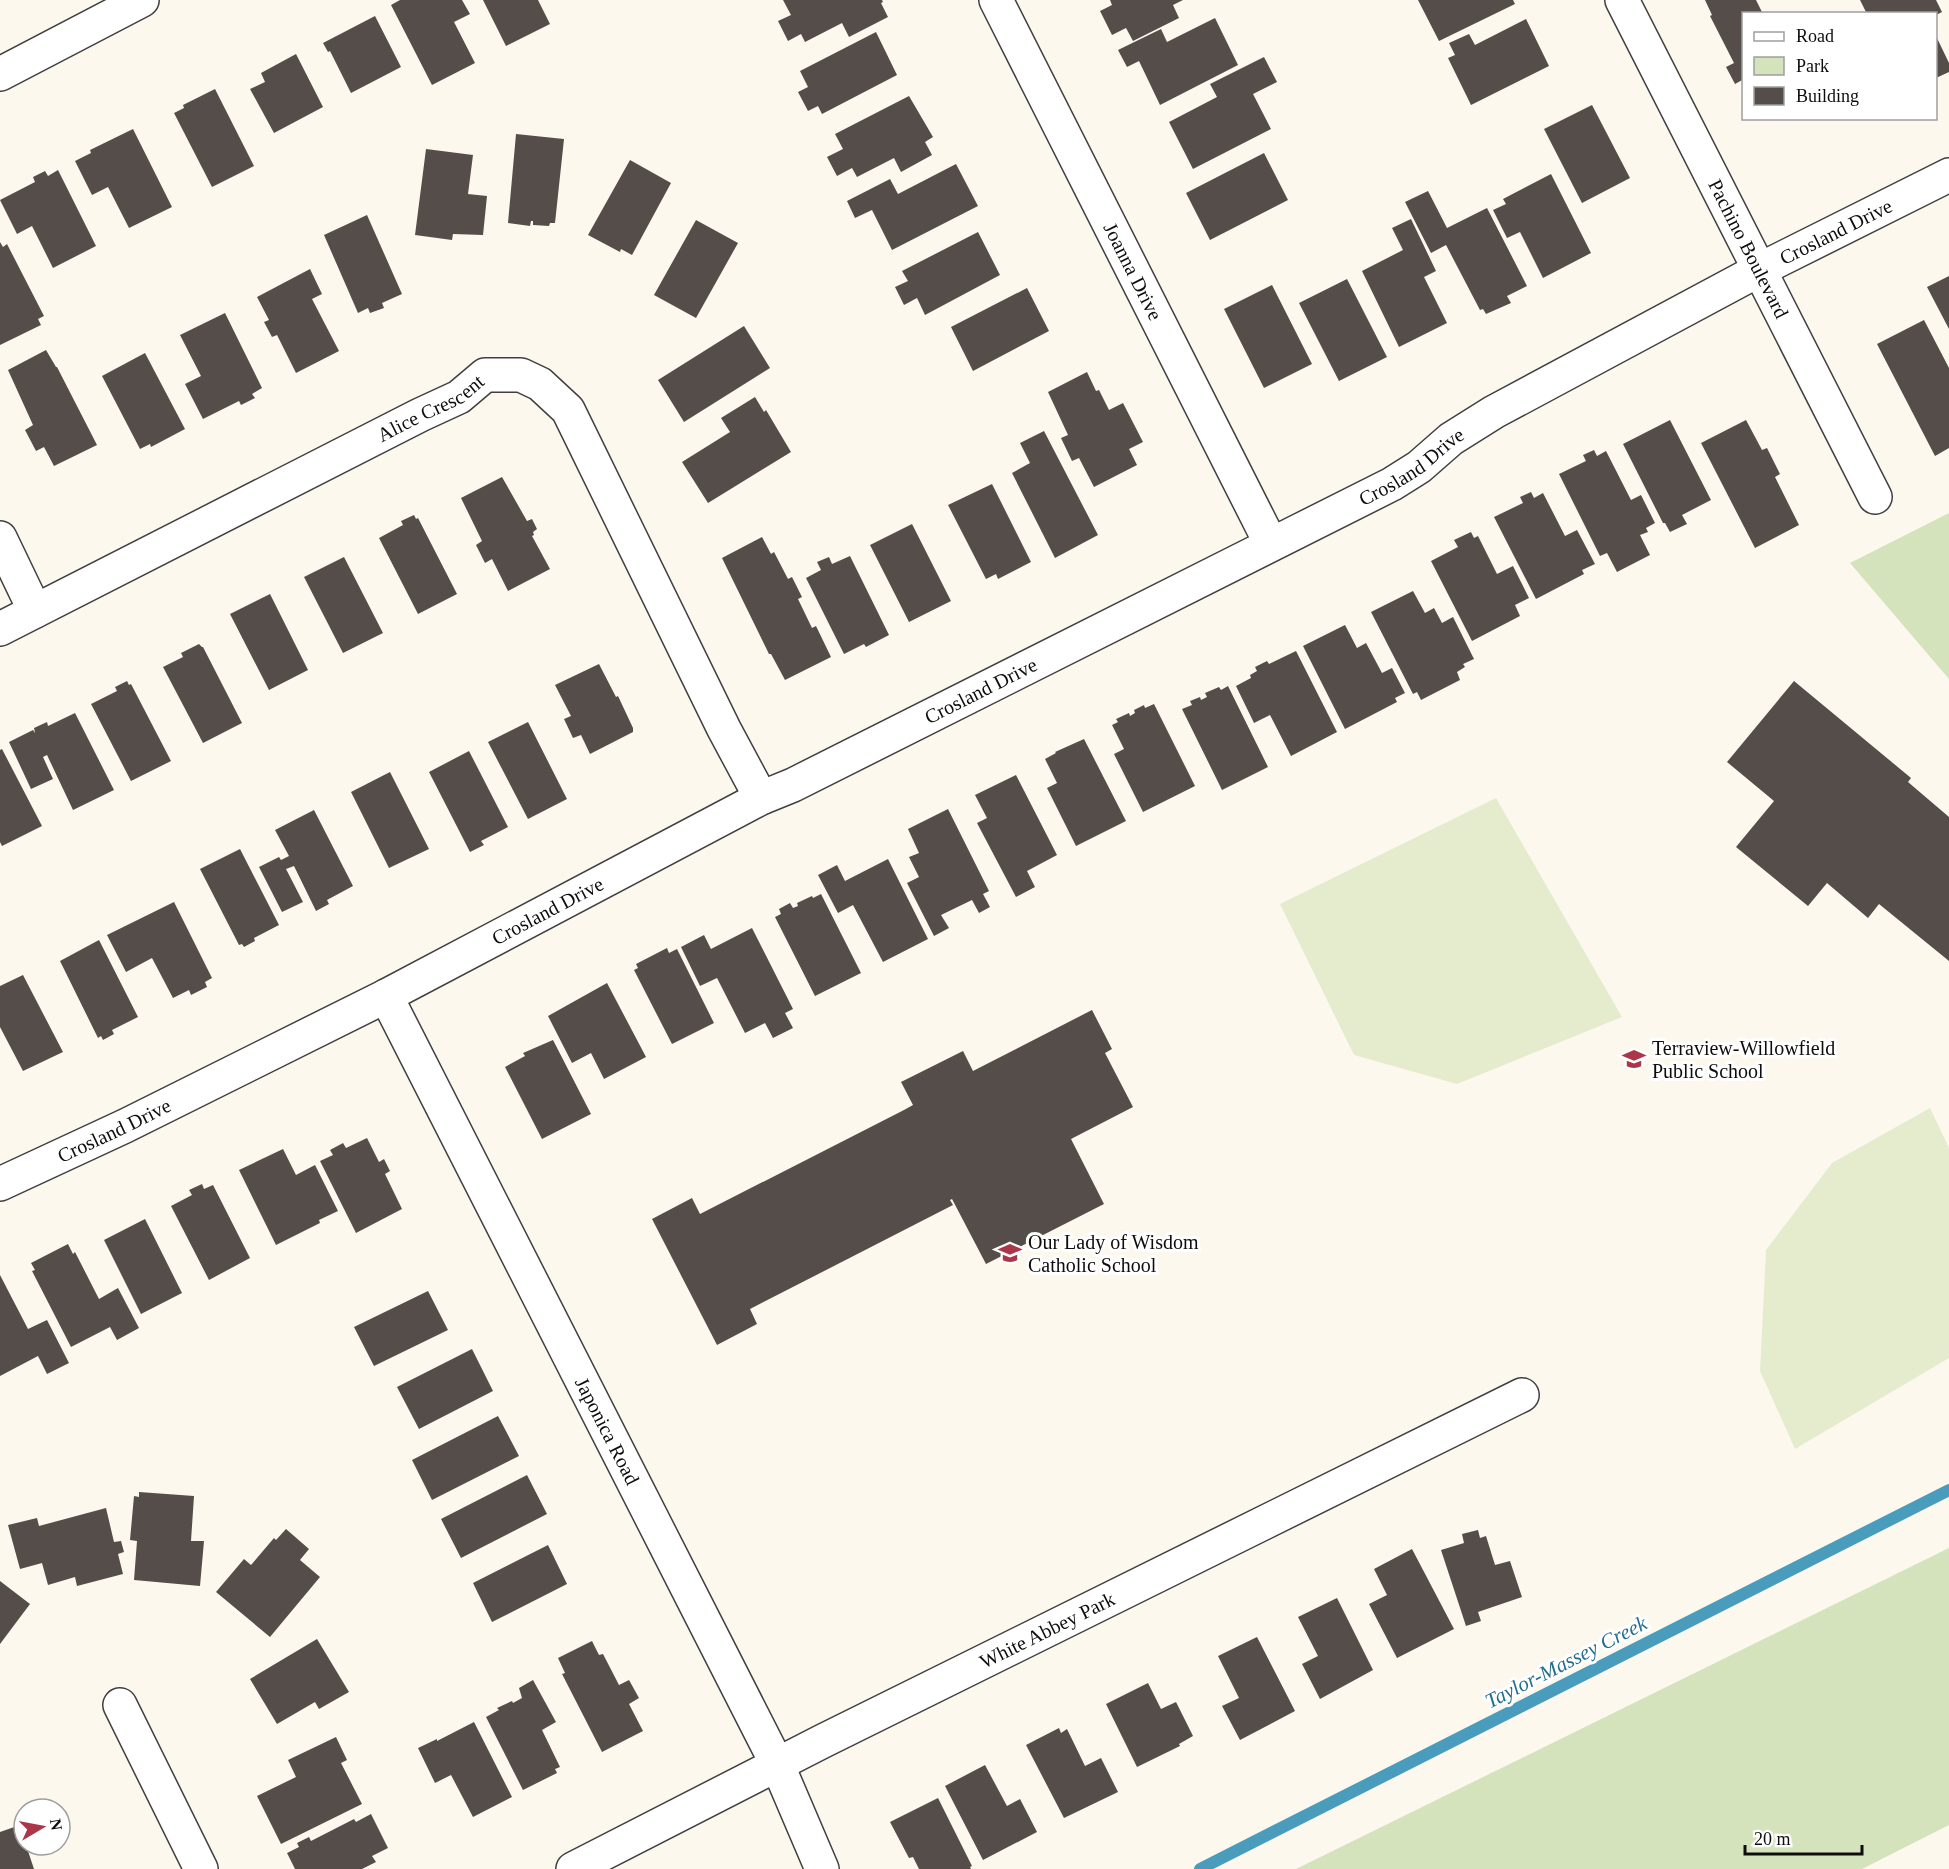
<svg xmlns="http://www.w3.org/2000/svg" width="1949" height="1869" viewBox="0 0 1949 1869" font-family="'Times New Roman',serif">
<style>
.green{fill:#d5e3bc}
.pitch{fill:#e5eccd}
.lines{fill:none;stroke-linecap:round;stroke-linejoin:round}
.stream{stroke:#499cbc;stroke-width:12}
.building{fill:#544d4a}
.minor-casing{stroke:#404040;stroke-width:36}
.minor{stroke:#fff;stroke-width:33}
.labels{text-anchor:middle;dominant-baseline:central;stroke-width:6;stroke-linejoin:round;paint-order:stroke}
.street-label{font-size:20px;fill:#0d0d0d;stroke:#fff}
.poi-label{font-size:20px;fill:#0d0d0d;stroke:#fff;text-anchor:start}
.water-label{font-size:21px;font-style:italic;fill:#256d8f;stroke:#fff}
</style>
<rect width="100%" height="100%" fill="#fdf8ee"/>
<path class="green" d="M1949 513V679L1850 563Z
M1949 1548V1825L1862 1869H1296Z"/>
<path class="pitch" d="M1496 798 1622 1017 1457 1084 1354 1055 1280 904Z
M1930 1108 1949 1148V1358L1795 1449 1760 1371 1766 1250 1832 1163Z"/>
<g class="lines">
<path class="stream" d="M1200 1869 1949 1490"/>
</g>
<path class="building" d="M400 0H462L470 14 454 22 475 63 432 85 391 5Z
M483 0H538L550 24 506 46Z
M783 0H882L883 2 881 3 888 17 849 37 842 23 805 42 801 34 788 41 778 21 791 15Z
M1110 0H1183L1173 5 1179 18 1133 41 1126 28 1112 35 1100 11 1112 5Z
M1418 0H1513L1515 4 1439 41Z
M1705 0H1756L1763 14H1744V79L1735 84 1726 67 1734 63 1710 16 1712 15Z
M1860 0H1936L1942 12 1936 15V14H1867Z
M375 16 401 67 351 93 330 51 328 52 323 43Z
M1215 18 1238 65 1160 105 1139 61 1127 67 1118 50 1161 29 1167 42Z
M1526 19 1549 66 1471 105 1448 58 1455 55 1449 43 1469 34 1475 45Z
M876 32 897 75 822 114 818 106 808 111 798 92 808 87 800 71Z
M1936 36 1949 63V72L1936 78Z
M296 54 323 107 274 133 250 89 265 82 261 73Z
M1264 57 1277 82 1253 94 1271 129 1193 169 1169 122 1217 97 1210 84Z
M215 89 254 166 212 187 174 113 184 108 183 105Z
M909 96 933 137 925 142 932 155 901 172 894 158 857 177 852 168 837 176 827 157 843 149 835 134Z
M1592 105 1630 178 1582 203 1544 129Z
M133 129 172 207 129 228 108 187 92 195 75 161 91 153 90 150Z
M516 134 564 139 555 223H550L549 226 533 225V221H531L530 226 508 223Z
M426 149 473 155 468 194 487 196 483 235 453 234 452 240 415 235Z
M1264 153 1288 200 1210 240 1186 193Z
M630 160 671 183 632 255 621 249 620 252 588 235Z
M956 164 978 206 892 250 872 210 855 218 847 201 890 179 898 194Z
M58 170 96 246 53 268 32 226 17 234 0 200 35 182 33 177 45 171 48 176Z
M1551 174 1591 253 1543 278 1520 232 1507 238 1493 210 1506 204 1503 199Z
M1428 191 1447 228 1487 208 1527 286 1507 296 1511 303 1486 314 1483 309 1480 310 1446 245 1431 253 1405 202Z
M367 215 402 294 382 303 384 308 370 313 368 308 358 313 324 235Z
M1411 219 1436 271 1424 277 1447 323 1399 347 1362 271 1403 250 1392 228Z
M696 220 738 243 696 318 654 295Z
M978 232 1000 275 925 315 917 298 904 305 895 287 908 281 902 271Z
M0 242 3 247 7 244 44 316 38 319 41 325 0 345Z
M310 269 322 294 312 299 339 351 296 373 277 335 272 337 264 322 269 320 257 297Z
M1949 276V329L1927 287Z
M1347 279 1387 357 1339 381 1299 303Z
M1272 285 1312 364 1264 388 1224 309Z
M1027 288 1049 331 973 371 951 327Z
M225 313 262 388 252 394 255 398 241 405 239 401 203 419 185 384 201 376 180 335Z
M1924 320 1949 368V448L1935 456 1877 344Z
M744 326 770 368 684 422 658 380Z
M46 350 56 367H57L97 445 54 466 44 447 36 451 25 430 33 425 8 370Z
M145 353 185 429 151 447 150 444 140 449 102 376Z
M1087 372 1096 391 1099 390 1109 410 1123 403 1143 442 1129 449 1137 465 1094 487 1079 458 1072 461 1061 438 1068 435 1048 392Z
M755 397 764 412 766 410 791 452 708 503 682 462 730 432 721 418Z
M1670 420 1711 500 1682 515 1687 524 1670 532 1665 523H1663L1623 444Z
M1746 420 1762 450 1767 448 1780 474 1775 477 1799 525 1755 548 1701 443Z
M1044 431 1098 535 1055 558 1012 473 1030 463 1020 443Z
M1594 450 1597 456 1606 451 1631 500 1641 495 1655 523 1646 528 1648 532 1640 535 1650 555 1617 572 1607 553 1600 556 1559 474 1586 461 1583 455Z
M502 477 527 521 532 519 537 529 533 532 534 535 532 536 550 569 508 591 492 559 485 563 476 545 482 541 461 498Z
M992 484 1031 562 998 579 996 574 986 579 948 505Z
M1531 492 1534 498 1543 493 1565 536 1577 530 1595 564 1582 570 1584 574 1536 599 1494 517 1523 503 1520 497Z
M414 515 416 519 418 518 457 594 418 614 379 538 403 525 401 521Z
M912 524 951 601 909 622 870 545Z
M1471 532 1474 538 1478 536 1497 574 1513 566 1529 598 1515 605 1520 616 1472 641 1431 561 1458 547 1454 540Z
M762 537 771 554 774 552 788 579 792 577 802 597 798 599 812 628 816 626 831 657 785 680 771 654H769L722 558Z
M850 556 889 635 866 647 864 644 844 654 806 578 821 570 817 562 829 557 832 564Z
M344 557 383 633 343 653 304 577Z
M1413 591 1425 613 1434 608 1442 623 1453 617 1474 659 1463 664 1465 667 1457 672 1460 680 1421 700 1417 692 1413 694 1371 612Z
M270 594 308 670 269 690 230 614Z
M1345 625 1357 648 1366 643 1382 673 1392 668 1405 693 1395 698 1397 702 1345 729 1303 646Z
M199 644 202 647H203L242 723 203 743 163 667 183 657 181 653Z
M1296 651 1337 732 1291 756 1270 715 1254 723 1236 686 1251 678 1250 675 1257 671 1255 667 1267 661 1269 664Z
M599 664 616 697 618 696 633 728V732L590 754 581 735 573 738 564 719 571 716 555 685Z
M127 681 129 685 131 684 171 761 131 781 91 704 117 691 115 687Z
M1794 681 1911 778 1908 782 1949 817V961L1879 904 1868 918 1827 883 1808 906 1736 847 1774 801 1727 762Z
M1228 686 1268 767 1222 790 1182 709 1192 705 1190 701 1200 697 1201 700 1207 697 1205 693 1219 687 1221 690Z
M1154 704 1195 786 1143 812 1114 754 1124 749 1112 725 1118 722 1116 719 1129 713 1130 716 1135 713 1134 710 1144 705 1145 708Z
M75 713 114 790 73 810 47 755 43 757 53 779 31 789 9 742 33 730 35 733 34 728 47 722 48 726Z
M528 722 567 799 528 819 488 742Z
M1084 739 1126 821 1076 846 1047 788 1057 783 1045 759 1056 753 1055 752Z
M2 749 42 826 2 846 0 842V750Z
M469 751 508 827 481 841 484 845 470 852 429 772Z
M390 772 429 849 389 868 351 792Z
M1016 775 1057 855 1027 871 1035 887 1016 897 977 823 987 818 975 795Z
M948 809 989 891 983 894 990 907 979 913 972 900 941 915 949 928 934 936 907 883 919 877 909 857 919 853 908 829Z
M314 810 353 886 327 900 329 904 316 911 294 866 286 869 303 902 282 912 259 867 279 857 281 860 289 856 275 830Z
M240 849 279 925 254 938 255 941 244 947 242 944 239 945 200 869Z
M888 859 928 939 883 962 853 905 838 913 818 875 837 865 845 881Z
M821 894 861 973 815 996 775 917 781 914 779 909 790 903 793 908 798 906 797 903 812 896 813 898Z
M174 902 212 978 205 982 207 987 191 995 189 990 173 998 152 958 126 972 107 935Z
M752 928 793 1009 785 1013 793 1028 773 1038 765 1023 745 1033 717 978 700 986 681 947 704 935 711 949Z
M99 940 138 1017 112 1030 114 1034 103 1040 101 1036 98 1038 60 961Z
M667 948 669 953 677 949 714 1023 672 1044 634 970 638 968 636 964Z
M23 975 63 1052 23 1071 0 1027V986Z
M607 983 646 1057 604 1079 591 1053 572 1063 548 1016Z
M1092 1010 1112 1049 1105 1053 1133 1107 1071 1139 1104 1204 986 1264 952 1199 950 1200 953 1205 750 1309 757 1324 717 1345 652 1219 692 1198 700 1214 904 1110 913 1105 901 1082 963 1051 973 1071Z
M553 1040 591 1114 542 1139 505 1067 525 1056 523 1053Z
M367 1138 379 1162 384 1159 390 1171 385 1174 402 1209 356 1233 320 1161 333 1155 330 1150 343 1143 346 1148Z
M283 1149 296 1175 315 1165 338 1211 319 1220 320 1223 276 1245 239 1170Z
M202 1184 204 1189 213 1185 250 1258 209 1280 171 1206 192 1195 189 1190Z
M145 1219 182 1293 141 1314 104 1240Z
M68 1244 73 1254 75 1252 99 1299 118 1288 139 1328 117 1340 110 1327 71 1347 32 1271 35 1270 31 1263Z
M0 1275 28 1329 47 1320 69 1363 47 1374 38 1356 0 1376Z
M428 1291 448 1330 374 1366 354 1327Z
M472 1349 493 1391 419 1429 397 1387Z
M498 1416 519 1456 432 1500 412 1460Z
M527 1475 547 1514 461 1558 441 1519Z
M139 1492 194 1496 191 1541H204L200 1586 134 1580 137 1541 130 1540 134 1496 139 1497Z
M106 1508 114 1542 121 1541 124 1552 118 1554 123 1574 77 1586 75 1577 48 1585 42 1563 20 1569 8 1525 37 1518 39 1526Z
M286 1529 309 1549 300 1560 320 1577 270 1637 216 1592 244 1559 251 1565 274 1538 276 1540Z
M1478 1530 1480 1538 1486 1536 1495 1565 1510 1561 1522 1597 1478 1612 1481 1621 1466 1626 1441 1550 1464 1543 1462 1534Z
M548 1545 567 1584 492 1622 473 1583Z
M1412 1549 1454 1629 1397 1658 1369 1604 1387 1595 1374 1569Z
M0 1581 30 1604 0 1644Z
M1337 1598 1373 1670 1320 1699 1302 1664 1318 1656 1298 1617Z
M1257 1637 1295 1711 1240 1740 1222 1706 1239 1698 1218 1656Z
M317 1639 349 1692 319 1709 315 1702 277 1724 250 1679Z
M592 1641 599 1655 603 1654 619 1685 629 1680 639 1698 629 1704 643 1731 602 1752 562 1674 565 1673 558 1658Z
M533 1680 556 1722 542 1730 560 1767 555 1769 557 1773 523 1790 486 1717 499 1710 497 1708 512 1701 513 1703 522 1698 519 1688Z
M1148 1683 1161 1709 1176 1702 1193 1736 1179 1744 1180 1746 1137 1767 1106 1704Z
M474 1722 512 1797 473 1817 451 1775 435 1783 418 1748 437 1739V1741Z
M1059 1728 1061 1733 1067 1729 1085 1766 1101 1758 1118 1792 1064 1818 1026 1745Z
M336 1737 347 1760 341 1763 362 1804 281 1844 257 1796 296 1777 288 1760Z
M985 1765 1007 1806 1020 1799 1037 1832 983 1860 945 1786Z
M938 1798 972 1866 970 1867 971 1869H919L913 1857 909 1858 890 1822Z
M371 1814 388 1848 372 1856 376 1862 362 1869H295L287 1853 299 1847 297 1843 309 1837 311 1841 354 1819 356 1822Z
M20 1825 24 1838V1845H26L34 1869H0V1832Z"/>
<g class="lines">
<g class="minor-casing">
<g id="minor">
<path id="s1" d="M996 0 1271 544"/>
<path id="s2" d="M1622 0 1875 497"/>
<path d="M0 74 142 0"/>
<path d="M0 538 35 611"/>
<path id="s3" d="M0 629 420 415 459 397 485 375H521L540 384 568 410 724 729 761 798"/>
<path id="s4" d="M386 996 778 1766 822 1869"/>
<path id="s5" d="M0 1184 125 1126 386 996 761 798 793 785 1392 484 1419 467 1451 439 1494 412 1759 270 1949 175"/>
<path d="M120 1705 201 1869"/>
<path id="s6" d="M573 1869 823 1741 1522 1395"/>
</g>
</g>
<use href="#minor" class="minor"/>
</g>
<defs>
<g id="school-bare" transform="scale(1.8)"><path d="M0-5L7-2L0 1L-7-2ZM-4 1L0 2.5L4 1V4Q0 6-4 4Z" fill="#ab3649" stroke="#fff" stroke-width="2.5" paint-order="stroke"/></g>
</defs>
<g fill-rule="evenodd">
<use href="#school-bare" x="1634" y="1059"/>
<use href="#school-bare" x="1010" y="1253"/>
</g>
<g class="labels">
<g class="street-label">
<text stroke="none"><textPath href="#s5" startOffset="2070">Crosland Drive</textPath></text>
<text stroke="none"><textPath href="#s2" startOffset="279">Pachino Boulevard</textPath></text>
<text stroke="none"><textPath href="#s1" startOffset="304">Joanna Drive</textPath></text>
<text stroke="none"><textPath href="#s3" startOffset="484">Alice Crescent</textPath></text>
<text stroke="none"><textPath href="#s5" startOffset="1584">Crosland Drive</textPath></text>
<text stroke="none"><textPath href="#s5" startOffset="1098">Crosland Drive</textPath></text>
<text stroke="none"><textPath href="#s5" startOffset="612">Crosland Drive</textPath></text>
<text stroke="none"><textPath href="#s5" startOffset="126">Crosland Drive</textPath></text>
<text stroke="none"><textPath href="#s4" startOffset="488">Japonica Road</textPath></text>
<text stroke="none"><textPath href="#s6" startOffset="531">White Abbey Park</textPath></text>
</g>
<g class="poi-label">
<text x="1652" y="1048">Terraview-Willowfield<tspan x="1652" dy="23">Public School</tspan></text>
<text x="1028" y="1242">Our Lady of Wisdom<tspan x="1028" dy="23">Catholic School</tspan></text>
</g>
<g class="water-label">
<text transform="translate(1566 1662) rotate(-27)">Taylor-Massey Creek</text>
</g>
</g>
<rect x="1742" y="12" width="195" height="108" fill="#ffffff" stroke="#9e9e9e" stroke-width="1.5"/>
<rect x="1754" y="32" width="30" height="9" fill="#ffffff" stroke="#9e9e9e" stroke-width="1.5"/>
<text x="1796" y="42" font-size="18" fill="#0d0d0d">Road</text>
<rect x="1754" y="57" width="30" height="18" fill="#d5e3bc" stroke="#9e9e9e" stroke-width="1.5"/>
<text x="1796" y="72" font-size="18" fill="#0d0d0d">Park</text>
<rect x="1754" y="87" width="30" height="18" fill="#544d4a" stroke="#9e9e9e" stroke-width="1.5"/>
<text x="1796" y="102" font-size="18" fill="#0d0d0d">Building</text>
<g transform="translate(42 1827) rotate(80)"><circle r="28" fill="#ffffff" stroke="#9e9e9e" stroke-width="1.5"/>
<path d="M0-4.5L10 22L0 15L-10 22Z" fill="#ab3649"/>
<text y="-9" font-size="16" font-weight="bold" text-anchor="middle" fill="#0d0d0d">N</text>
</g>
<path d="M1745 1845v9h117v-9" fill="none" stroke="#0d0d0d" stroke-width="3"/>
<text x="1754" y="1845" font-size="18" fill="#0d0d0d" stroke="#ffffff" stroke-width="4.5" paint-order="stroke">20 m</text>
</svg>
